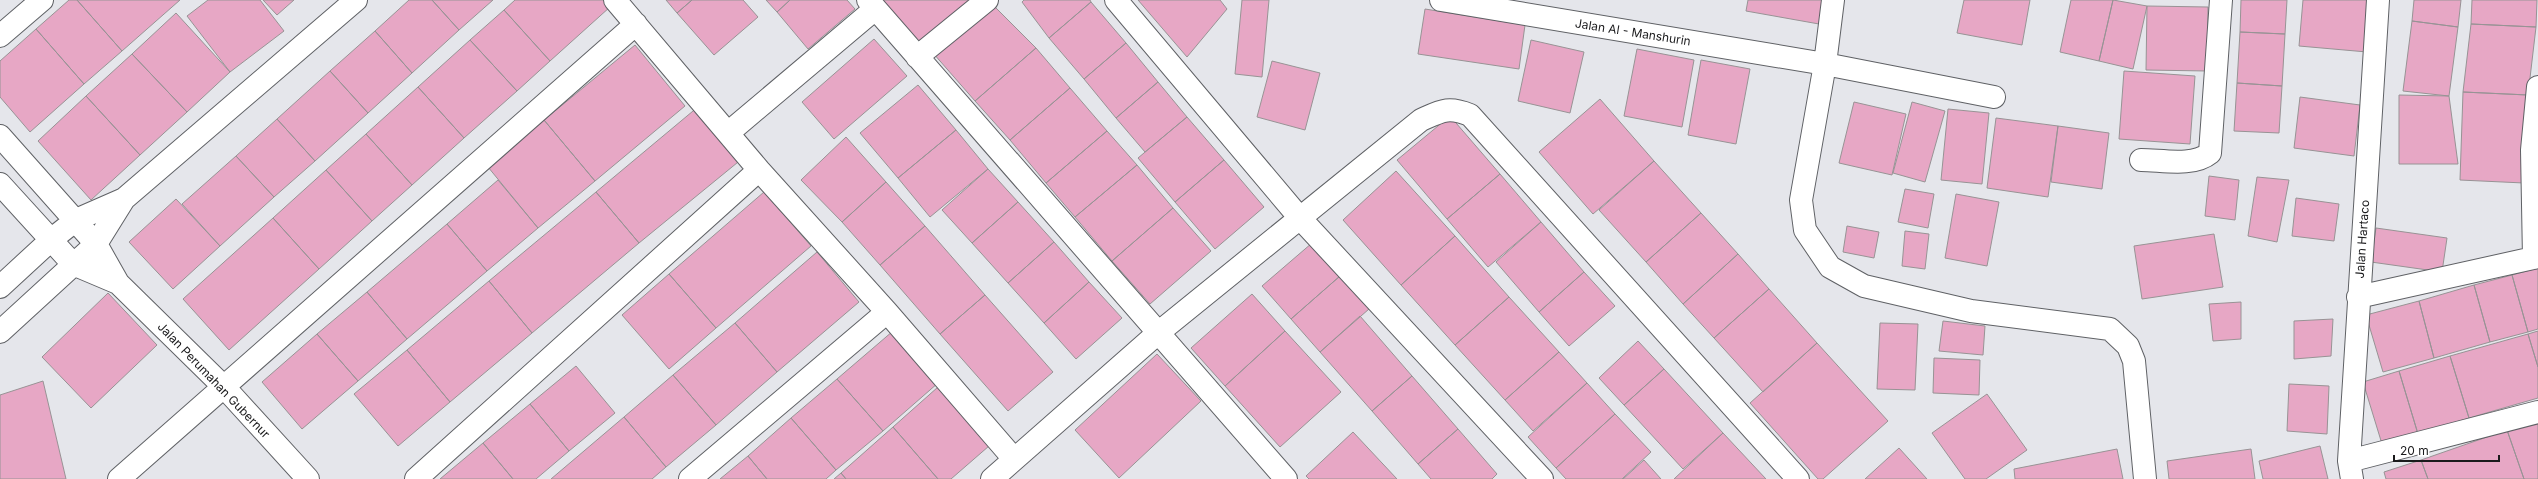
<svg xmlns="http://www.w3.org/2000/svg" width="2538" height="479" viewBox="0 0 2538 479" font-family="Inter,sans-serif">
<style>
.building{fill:#e7a7c5;stroke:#989395}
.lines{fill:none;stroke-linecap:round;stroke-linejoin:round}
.minor-casing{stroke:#5f6165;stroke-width:24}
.minor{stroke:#fff;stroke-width:22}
.labels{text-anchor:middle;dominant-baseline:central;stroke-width:4;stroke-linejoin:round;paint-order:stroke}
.street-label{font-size:12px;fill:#1a1a1c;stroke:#fff}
</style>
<rect width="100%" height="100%" fill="#e5e6eb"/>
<path class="building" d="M69 0H77L122 51 84 84 36 29Z
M77 0H180L122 51Z
M208 0H260L284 31 230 72 187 16Z
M263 0H294L277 15Z
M409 0H432L459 30 412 73 375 31Z
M432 0H493L459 30Z
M515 0H604L610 7 550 61 504 10Z
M666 0H692L677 13Z
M692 0H743L758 17 714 55 677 13Z
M766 0H790L777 12Z
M790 0H847L855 9 808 49 777 12Z
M878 0H970L919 44Z
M1024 0H1090L1091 2 1049 38 1022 2Z
M1138 0H1220L1227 9 1187 57Z
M1242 0H1269L1262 77 1235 74Z
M1748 0H1823L1819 24 1746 11Z
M1964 0H2030L2022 45 1957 33Z
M2071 0H2113L2099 61 2060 52Z
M2113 0 2147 6 2133 69 2099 61Z
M2241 0H2287L2285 34 2240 32Z
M2303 0H2371L2367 52 2299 46Z
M2414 0H2461L2458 27 2412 21Z
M2472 0H2537L2536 27 2471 24Z
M1091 2 1126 43 1084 79 1049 38Z
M991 3 1036 48 975 101 933 53Z
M2147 6 2208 7 2207 71 2146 70Z
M1425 9 1525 25 1519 69 1418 54Z
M504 10 550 61 517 91 470 40Z
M176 13 230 72 187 112 132 54Z
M2412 21 2458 27 2449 96 2403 91Z
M2471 24 2536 27 2528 95 2463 92Z
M36 29 84 84 30 132 0 97V61Z
M375 31 412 73 368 113 330 71Z
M2240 32 2285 34 2282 86 2237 83Z
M874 39 907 76 834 139 802 102Z
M470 40 517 91 464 138 418 87Z
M1531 40 1584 52 1570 113 1518 101Z
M1126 43 1158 82 1116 118 1084 79Z
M635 45 685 106 595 181 544 120Z
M1036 48 1070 88 1010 140 975 101Z
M1637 49 1694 60 1682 127 1624 116Z
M132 54 187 112 140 155 86 96Z
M1701 60 1750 69 1736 144 1688 135Z
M1272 61 1320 73 1305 130 1257 117Z
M330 71 368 113 315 161 277 119Z
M2124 71 2195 76 2190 144 2119 139Z
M1158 82 1187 117 1145 152 1116 118Z
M2237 83 2282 86 2279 133 2234 131Z
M918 85 956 130 898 178 860 133Z
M418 87 464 138 412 185 366 134Z
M1070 88 1107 131 1046 183 1010 140Z
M2463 92 2528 95 2524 183 2460 180Z
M2399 95 2449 96 2458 164H2399Z
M86 96 140 155 91 200 38 141Z
M2300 97 2360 105 2354 156 2294 148Z
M1600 99 1654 161 1593 214 1539 152Z
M1854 102 1906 114 1892 175 1839 163Z
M1912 102 1945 111 1925 182 1893 173Z
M699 106 743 158 639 243 596 192Z
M1948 109 1989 113 1982 184 1941 180Z
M1450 116 1500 174 1447 219 1397 160Z
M1187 117 1224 160 1175 202 1138 158Z
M1996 118 2058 126 2048 197 1987 188Z
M277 119 315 161 274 197 236 156Z
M544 120 595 181 538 228 488 167Z
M2058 126 2109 133 2102 189 2051 182Z
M956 130 988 169 930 217 898 178Z
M1107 131 1137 165 1075 217 1046 183Z
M366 134 412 185 372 221 326 170Z
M846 137 886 182 842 222 801 180Z
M236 156 274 197 220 246 182 204Z
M1224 160 1264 207 1215 249 1175 202Z
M1654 161 1701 213 1646 262 1599 210Z
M1137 165 1173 208 1112 261 1075 217Z
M988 169 1018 202 972 243 942 210Z
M326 170 372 221 319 269 273 218Z
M1396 171 1455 236 1401 285 1343 220Z
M1500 174 1541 222 1488 267 1447 219Z
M2209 176 2239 180 2235 220 2205 216Z
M2257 177 2289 180 2277 242 2248 236Z
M498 180 538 228 487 271 447 224Z
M886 182 925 226 880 265 842 222Z
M1905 189 1934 194 1928 228 1898 222Z
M596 192 639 243 532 333 489 281Z
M764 192 811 246 716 328 669 274Z
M1956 194 1999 202 1987 266 1945 258Z
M2296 198 2339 204 2334 241 2292 236Z
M176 199 220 246 173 289 129 242Z
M1018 202 1054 242 1008 283 972 243Z
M1173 208 1211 251 1150 304 1112 261Z
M1701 213 1738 254 1683 304 1646 262Z
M273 218 319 269 229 350 183 299Z
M1541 222 1584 272 1539 312 1496 262Z
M447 224 487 271 407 339 367 292Z
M925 226 985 295 940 334 880 265Z
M1847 226 1879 232 1874 258 1843 252Z
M2376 228 2447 238 2442 272 2371 262Z
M1905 231 1929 234 1925 269 1902 266Z
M2214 234 2223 287 2142 299 2134 246Z
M1455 236 1509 297 1455 345 1401 285Z
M1054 242 1089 282 1044 323 1008 283Z
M1312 243 1340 276 1291 319 1262 286Z
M817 252 859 302 777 372 735 323Z
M1738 254 1769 289 1714 338 1683 304Z
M2538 268V329L2528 332 2512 275Z
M1584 272 1615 306 1569 346 1539 312Z
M669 274 716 328 669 369 622 315Z
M2512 275 2528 332 2490 342 2474 285Z
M1340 276 1369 309 1320 352 1291 319Z
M489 281 532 333 450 402 407 350Z
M1089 282 1122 318 1076 359 1044 323Z
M2474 285 2490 342 2434 358 2419 301Z
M1769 289 1817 343 1763 392 1714 338Z
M367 292 407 339 358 381 317 334Z
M108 293 157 345 91 408 42 357Z
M1252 294 1285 331 1225 386 1191 348Z
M985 295 1053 372 1008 411 940 334Z
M1509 297 1559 352 1505 400 1455 345Z
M2419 301 2434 358 2383 372 2366 315Z
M2241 302V339L2213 341 2209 304Z
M1360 316 1412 376 1372 411 1320 352Z
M2333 319 2331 356 2294 359V321Z
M1943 321 1985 326 1983 355 1939 351Z
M735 323 777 372 716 425 673 375Z
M1880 323 1918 324 1915 390 1877 389Z
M893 331 938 383 883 431 837 379Z
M1285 331 1341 392 1280 447 1225 386Z
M2538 331V367L2528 334Z
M317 334 358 381 302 429 262 382Z
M2528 334 2538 367V398L2469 418 2450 356Z
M1638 341 1664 369 1624 405 1599 378Z
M1817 343 1888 421 1823 479H1818L1750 403Z
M407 350 450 402 398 446 354 394Z
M1559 352 1587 383 1533 431 1505 400Z
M1157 354 1201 401 1119 478 1075 430Z
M2450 356 2469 418 2418 434 2399 371Z
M1934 358 1980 360 1979 395 1933 393Z
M576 366 615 413 569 451 530 404Z
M1664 369 1723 433 1683 469 1624 405Z
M2399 371 2418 434 2382 444 2363 382Z
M673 375 716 425 666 467 624 417Z
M1412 376 1458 429 1418 464 1372 411Z
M837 379 883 431 836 470 791 418Z
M43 381 66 479H0V395Z
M1587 383 1615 414 1556 468 1528 437Z
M2289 384 2329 386 2327 434 2287 431Z
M938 387 989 446 951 479H938L893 427Z
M1987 394 2027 450 1986 479H1965L1932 433Z
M530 404 569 451 536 479H513L483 443Z
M1615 414 1651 452 1622 479H1566L1556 468Z
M624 417 666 467 652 479H551Z
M791 418 836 470 826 479H767L748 456Z
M2538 419V479H2524L2507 430Z
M893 427 938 479H846L841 473Z
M1458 429 1497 474 1492 479H1431L1418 464Z
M2507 430 2524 479H2428L2421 460Z
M1353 432 1397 479H1309L1306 476Z
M1723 433 1766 479H1674Z
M483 443 513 479H440Z
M2320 446 2328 479H2263L2259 461Z
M1899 448 1927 479H1865Z
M2117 449 2123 479H2015L2014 469Z
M2251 449 2255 479H2169L2167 461Z
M748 456 767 479H720Z
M1644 460 1661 479H1623Z
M2421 460 2428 479H2386L2384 472Z
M841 473 846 479H834Z"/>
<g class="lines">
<g class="minor-casing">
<path id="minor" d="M615 0 759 170 887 312 1014 459
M868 0 1286 479
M1116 0 1299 217 1542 479
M1441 0 1825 64 1994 97
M1833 0 1825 64 1801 200 1805 230 1830 267 1864 286 1971 311 2110 329 2128 346 2134 361 2145 479
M0 36 42 0
M917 57 987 0
M728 133 875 9
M0 136 96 244 118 283 225 388 308 479
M2141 160C2162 160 2193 167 2210 153L2221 0
M0 184 73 264 118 283
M2534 258 2532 150 2538 87
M0 287 52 239 76 220 124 199 356 0
M2358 297 2538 257
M0 332 96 244 124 199
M2349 461 2538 412
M119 479 636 24
M416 479 759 170
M690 479 887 312
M992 479 1158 333 1421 120C1441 111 1448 106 1470 115L1798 479
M2352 479 2349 461 2378 0"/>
</g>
<use href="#minor" class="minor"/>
</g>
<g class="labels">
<g class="street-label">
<text transform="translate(1633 32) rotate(9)">Jalan Al - Manshurin</text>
<text transform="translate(2362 239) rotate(-86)">Jalan Hartaco</text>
<text transform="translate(214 380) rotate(46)">Jalan Perumahan Gubernur</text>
</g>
</g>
<path d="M2394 455v6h105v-6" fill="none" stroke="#1a1a1c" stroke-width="2"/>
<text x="2400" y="455" font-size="12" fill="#1a1a1c" stroke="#ffffff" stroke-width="3" paint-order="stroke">20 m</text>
</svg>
